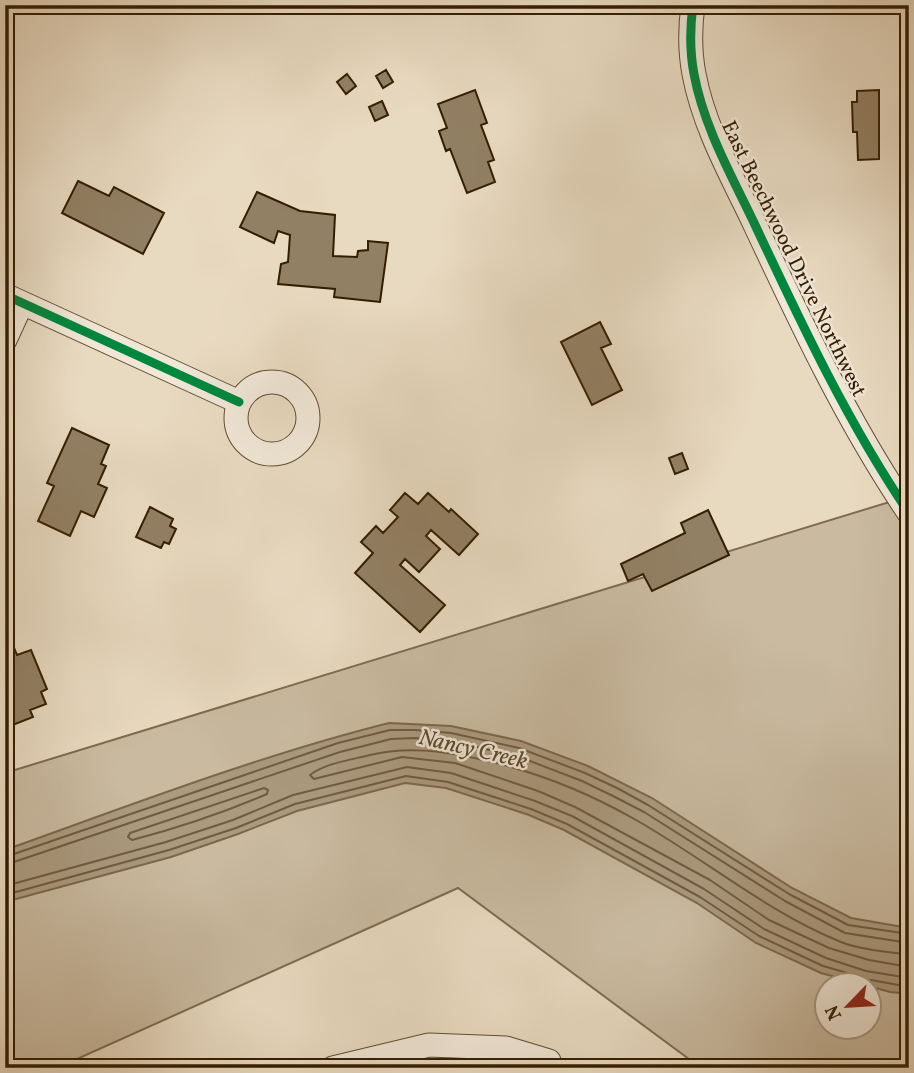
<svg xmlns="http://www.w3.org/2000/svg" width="914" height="1073" viewBox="0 0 914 1073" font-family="Vollkorn,serif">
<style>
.green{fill:#c9baa0;stroke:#7e6c50;stroke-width:2;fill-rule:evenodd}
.water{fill:#ab9a7f;stroke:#7b684c;stroke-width:2}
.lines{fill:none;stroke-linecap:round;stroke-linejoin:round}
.shore{stroke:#705c40;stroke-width:2}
.building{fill:#928064;stroke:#341e00;stroke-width:2}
.minor-casing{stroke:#614d30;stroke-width:25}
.minor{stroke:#f0e7d7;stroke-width:23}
.cycleway-casing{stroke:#f0e7d7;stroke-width:13}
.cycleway{stroke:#00873e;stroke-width:9}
.labels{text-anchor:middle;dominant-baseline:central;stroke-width:5;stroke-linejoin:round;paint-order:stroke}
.street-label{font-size:21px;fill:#341e00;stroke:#f0e7d7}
.water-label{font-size:23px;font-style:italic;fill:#5e492c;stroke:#f0e7d7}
</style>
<rect width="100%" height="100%" fill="#e8dac1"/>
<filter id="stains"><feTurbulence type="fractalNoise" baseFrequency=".00286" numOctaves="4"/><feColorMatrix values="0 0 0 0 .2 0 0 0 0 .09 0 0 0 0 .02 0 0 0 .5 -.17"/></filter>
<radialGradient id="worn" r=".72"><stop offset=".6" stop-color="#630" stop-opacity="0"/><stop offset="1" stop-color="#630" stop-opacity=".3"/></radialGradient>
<path class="green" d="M909 496V1068H701L458 888 57 1068H5V773ZM827 986H869V1028H827Z"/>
<path class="water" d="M389 723 451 726 521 741 588 766 652 798 792 888 851 918 909 928V994L890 992 821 973 756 943 697 903 564 830 529 815 446 788 405 783 297 811 238 834 171 857 5 902V850C131 805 258 756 389 723Z"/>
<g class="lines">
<path class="shore" d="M264 788 268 790 267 794C223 813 178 828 132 840L128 837 130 833Z
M5 857 338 743 390 730H415L451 733 519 748 585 773 617 788 648 805 789 894 848 925 909 934
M5 865 340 752 391 739 415 738 449 741 517 756 582 781 613 796 644 812 785 901 845 933 909 943
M5 886 166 842 233 820 293 795 407 767 451 773 535 801 572 816 704 889 764 929 826 958 866 971 909 978
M5 895 169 850 236 828 295 804 406 776 448 782 531 809 567 824 700 897 759 936 823 966 858 976 864 981 871 980 909 987
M909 954C891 953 857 949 841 942 767 912 705 859 636 820 587 792 535 771 479 759 442 751 407 746 370 755 351 760 325 763 310 775L314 779 402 757 455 763 538 791 575 807 710 880 769 920 829 948 869 960 909 967"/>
</g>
<path class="building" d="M386 70 393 82 383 88 376 76Z
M347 74 356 86 346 94 337 82Z
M475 90 487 123 481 125 494 160 488 162 495 182 467 193 450 149 446 151 439 131 447 128 438 104Z
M879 90V159L858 160 857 132H853L852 102H857V91Z
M382 101 388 115 375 121 369 107Z
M78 181 109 196 114 187 164 213 143 254 62 213Z
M257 192 300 211 335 215 333 256 357 257 358 251 368 250V241L388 243 380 302 334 297 335 289 278 284 281 264 288 262 290 235 278 231 274 243 240 227Z
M600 322 611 344 601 348 622 390 592 405 561 342Z
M72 428 109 445 101 464 106 466 98 484 107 488 94 517 81 511 70 536 38 521 54 486 47 483Z
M682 453 688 469 675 474 669 458Z
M405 493 418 504 428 493 449 512 451 509 478 534 459 555 431 530 426 536 440 549 419 572 405 559 400 565 445 605 420 632 355 573 373 553 361 542 376 526 383 533 398 517 390 510Z
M150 507 173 519 170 526 176 529 169 544 164 542 161 548 136 537Z
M708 510 729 555 652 591 643 574 628 581 621 564 685 533 681 523Z
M13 645 17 655 31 650 47 689 41 692 46 704 30 710 33 717 5 728V649Z"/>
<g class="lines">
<g class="minor-casing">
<path id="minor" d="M693 5C690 27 690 53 694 74 704 128 733 178 756 227 802 325 848 423 909 513
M5 295 239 402
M5 340 22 303
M236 418a36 36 0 1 1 72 0a36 36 0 1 1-72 0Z
M333 1068 429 1045 506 1048 549 1061"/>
</g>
<use href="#minor" class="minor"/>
<g class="cycleway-casing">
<path id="cycleway" d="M693 5C690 27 690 53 694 74 704 128 733 178 756 227 802 325 848 423 909 513
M5 295 239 402"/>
</g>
<use href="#cycleway" class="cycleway"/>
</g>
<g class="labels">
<g class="street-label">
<text transform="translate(793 259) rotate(64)">East Beechwood Drive Northwest</text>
</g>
<g class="water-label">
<text transform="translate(473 750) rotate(13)">Nancy Creek</text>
</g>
</g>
<rect width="914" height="1073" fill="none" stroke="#e8dac1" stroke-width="28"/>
<rect x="7" y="7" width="900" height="1059" fill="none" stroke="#341e00" stroke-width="3.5"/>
<rect x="14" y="14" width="886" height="1045" fill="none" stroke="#341e00" stroke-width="2"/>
<g transform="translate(848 1006) rotate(245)"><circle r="33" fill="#f0e7d7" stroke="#a59781" stroke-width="2"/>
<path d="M0-5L12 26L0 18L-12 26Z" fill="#8f2418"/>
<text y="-10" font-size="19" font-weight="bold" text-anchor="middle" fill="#341e00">N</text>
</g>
<rect width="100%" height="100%" filter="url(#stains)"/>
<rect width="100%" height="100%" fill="url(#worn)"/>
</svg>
